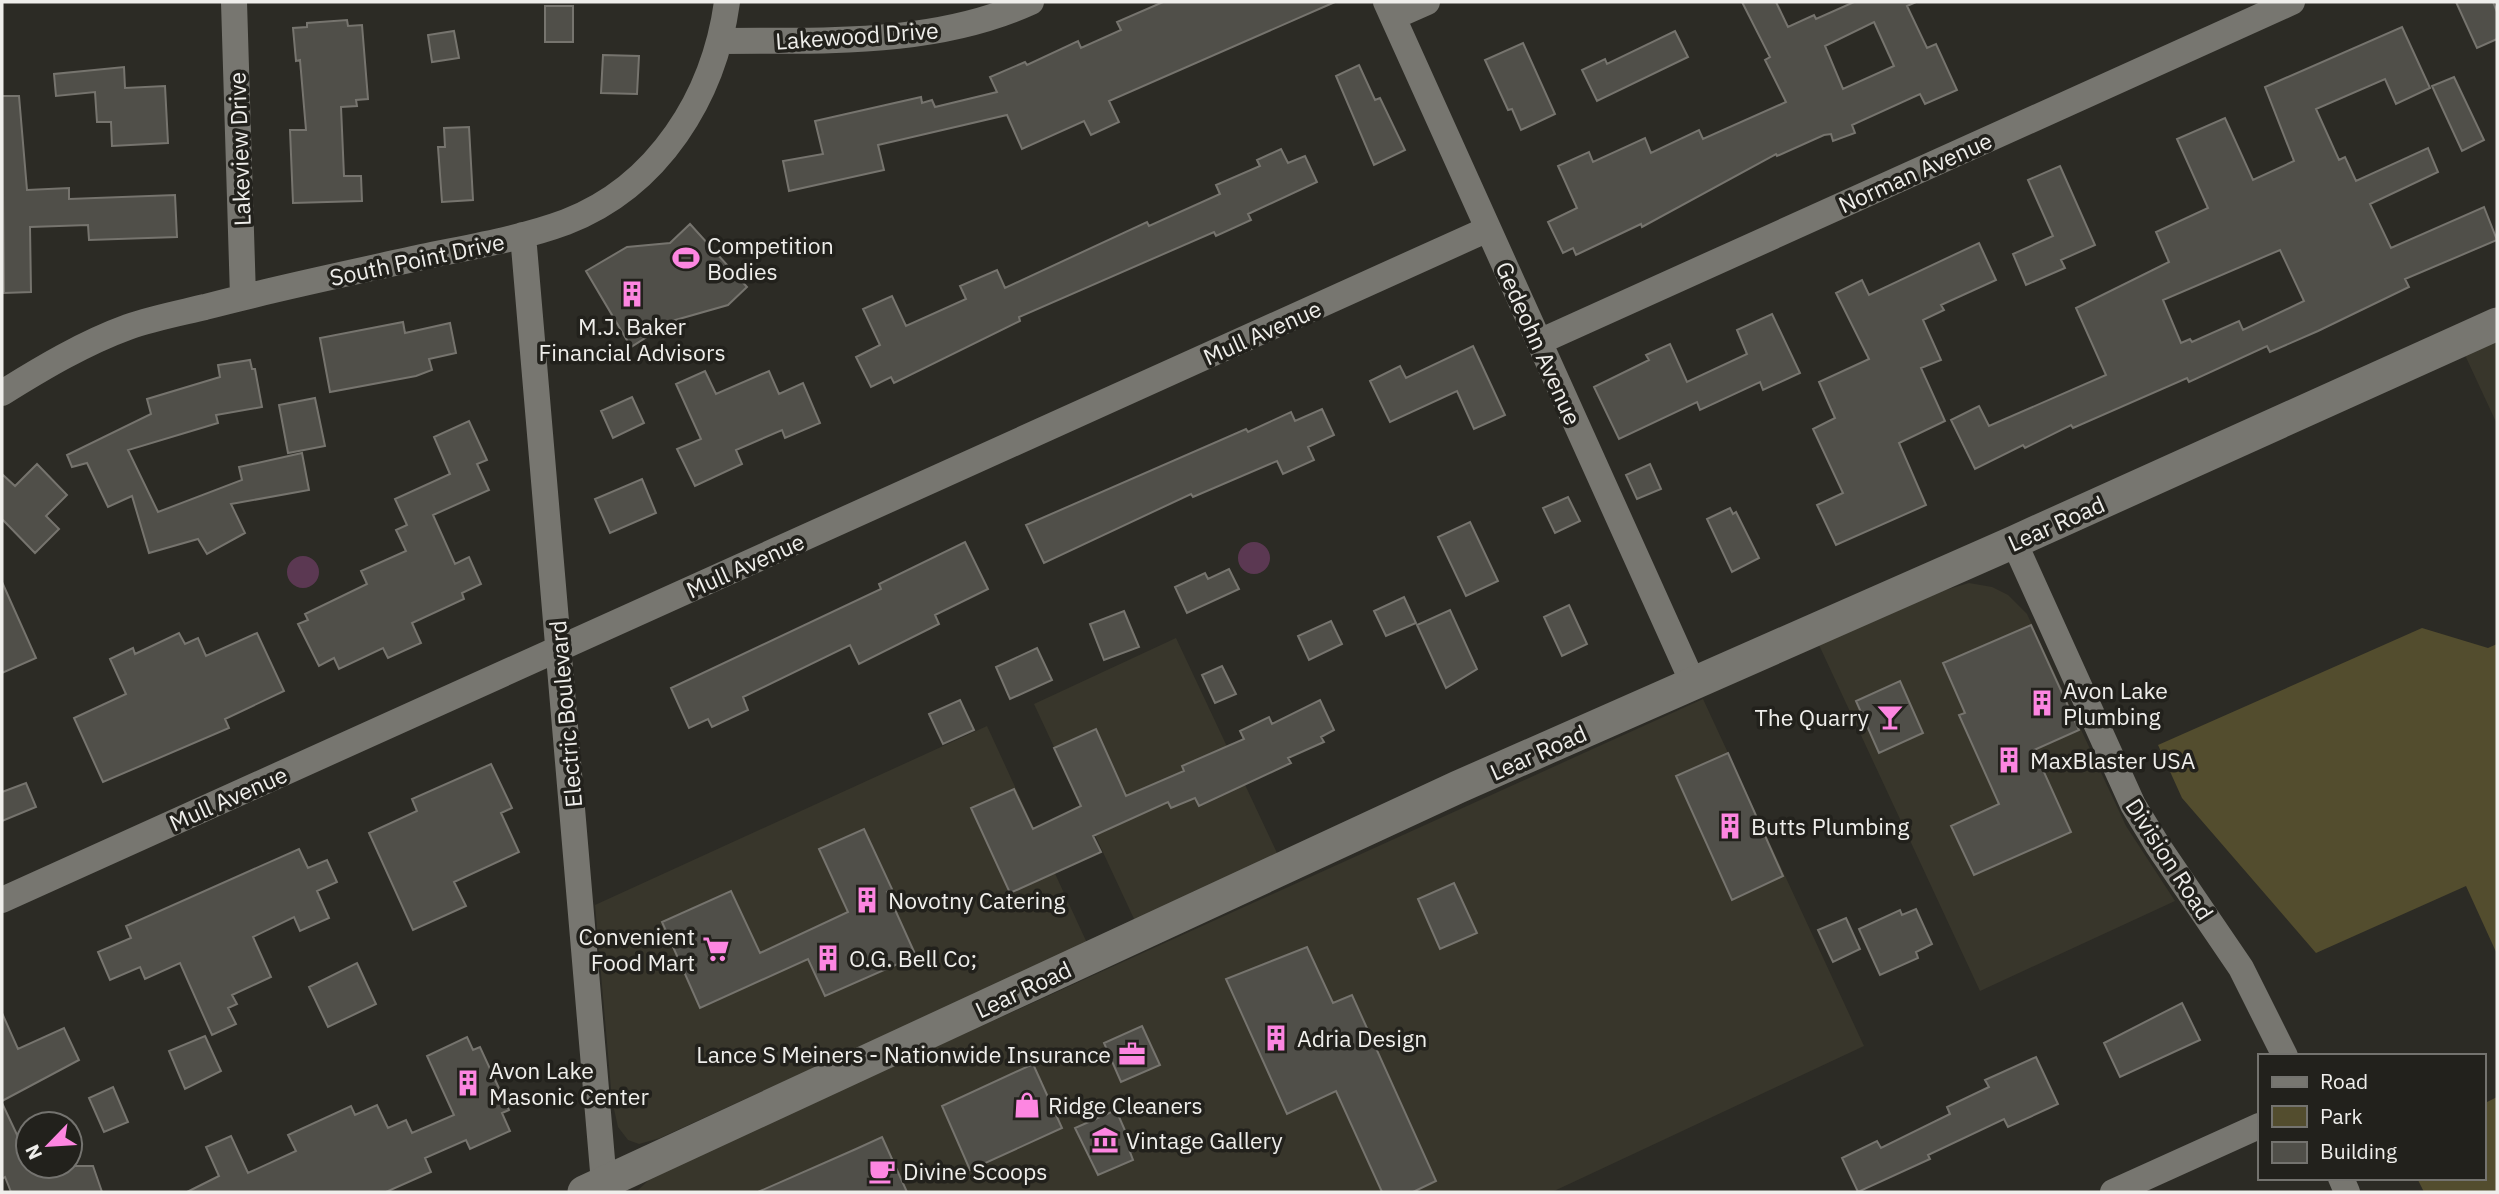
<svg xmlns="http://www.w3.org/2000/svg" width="2499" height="1194" viewBox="0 0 2499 1194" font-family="'IBM Plex Sans',sans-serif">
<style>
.built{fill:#38362b}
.green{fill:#534d2e}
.water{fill:#5b3852}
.building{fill:#504f49;stroke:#76746e;stroke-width:2;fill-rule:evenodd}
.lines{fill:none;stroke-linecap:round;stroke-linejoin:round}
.minor{stroke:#777670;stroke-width:26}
.tertiary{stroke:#777670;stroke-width:33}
.labels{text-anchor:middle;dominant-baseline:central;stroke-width:7;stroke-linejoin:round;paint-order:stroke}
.street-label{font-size:23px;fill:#efeeeb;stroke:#22211c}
.poi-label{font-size:23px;fill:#efeeeb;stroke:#22211c;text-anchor:start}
</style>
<rect width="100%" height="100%" fill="#2c2b25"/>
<path class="built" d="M2497 338V424L2464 353Z
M1969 583 1992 587 2008 595 2027 614 2126 826 2175 901 1980 991 1819 645 1942 591Z
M1176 638 1278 855 1135 921 1034 704Z
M1703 699 1864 1046 1552 1192H636L655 1174Z
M987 726 1087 943 660 1138 639 1144 628 1140 618 1127 612 1100 595 905Z"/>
<path class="green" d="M2422 628 2488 648 2497 644V954L2466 886 2316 953 2182 798 2158 745Z
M2497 1097V1192H2424L2417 1178H2483V1104Z"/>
<path class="water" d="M1238 558a16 16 0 1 1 32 0a16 16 0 1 1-32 0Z
M287 572a16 16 0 1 1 32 0a16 16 0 1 1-32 0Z"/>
<path class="building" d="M1163 2H1335L1109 101 1119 122 1091 135 1084 121 1022 149 1007 115 878 145 884 170 789 191 783 161 823 154 815 121 921 97 922 103 932 100 935 107 997 92 990 77 1025 62 1027 65 1078 41 1081 48 1121 30 1117 22Z
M1742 2H1776L1788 27 1814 15 1816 19 1854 2H1916L1907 6 1927 48 1936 44 1957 90 1925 104 1920 94 1852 125 1855 133 1833 141 1831 134 1824 135 1777 156 1776 154 1642 227 1641 224 1576 255 1573 248 1563 253 1548 222 1577 208 1558 166 1589 152 1593 162 1645 138 1651 153 1699 130 1703 139 1786 102 1765 60 1770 57ZM1874 22 1894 66 1843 89 1825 46Z
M2456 2H2493L2497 12V39L2477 48Z
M545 6H573V42H545Z
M347 20 348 26 362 25 368 99 356 100 357 106 341 107 344 176H361L362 201 293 203 290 130H306L300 60 296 61 293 28 307 27V23Z
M2402 27 2430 88 2396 104 2385 79 2316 109 2339 160 2345 157 2356 181 2428 148 2438 172 2370 204 2391 248 2484 207 2497 240 2405 279 2409 287 2318 331 2270 352 2267 346 2189 382 2187 378 2073 428 2071 425 2025 448 2023 445 1975 469 1951 420 1979 406 1989 426 2106 375 2076 308 2169 262 2156 232 2208 208 2177 139 2225 118 2253 180 2294 161 2265 87ZM2280 250 2304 301 2243 330 2239 321 2192 342 2190 339 2181 343 2163 300Z
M454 31 459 58 432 62 428 35Z
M1675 31 1688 57 1597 101 1582 70 1605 59 1607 64Z
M1523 43 1555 114 1521 130 1512 109 1508 110 1485 60Z
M603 55 639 56 637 94 601 93Z
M1359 65 1375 100 1380 98 1405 150 1374 165 1336 76Z
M124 67 125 88 165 86 168 143 112 146 111 122H97L95 92 56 96 54 74Z
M2454 77 2484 140 2462 151 2432 86Z
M2 96H19L27 190 69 188V199L175 195 177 237 89 240 88 225 30 227 31 292 4 293Z
M469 127 473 200 442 202 438 147H445L444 128Z
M1281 149 1288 163 1305 156 1317 182 1248 214 1251 220 1216 236 1214 232 1019 317 1020 321 894 383 891 377 871 387 856 357 880 345 863 309 892 296 906 326 966 299 960 286 997 270 1005 288 1147 222 1149 226 1220 194 1216 185 1260 166 1257 160Z
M2060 166 2095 245 2061 260 2065 268 2026 285 2013 254 2053 236 2028 180Z
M690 224 747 287 728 305 672 321 631 347 586 271 627 247 670 243Z
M1979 243 1996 280 1941 305 1944 310 1923 320 1941 360 1921 368 1945 421 1899 443 1926 505 1836 545 1817 505 1843 493 1813 429 1835 418 1819 382 1869 359 1836 293 1862 280 1869 295Z
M1772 314 1800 373 1763 390 1760 382 1700 410 1697 402 1619 439 1594 387 1649 360 1646 355 1670 344 1687 382 1747 354 1737 330Z
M403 322 405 333 450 323 456 353 429 359 432 370 416 376 330 392 320 338Z
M1473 346 1505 415 1474 429 1457 391 1390 422 1370 381 1400 366 1406 378Z
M250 360 252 369H255L262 407 216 415 218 423 128 450 158 512 242 480 239 467 302 453 309 490 231 504 245 533 207 554 198 539 149 553 132 496 108 507 87 463 72 467 67 455 151 414 147 399 220 377 218 365Z
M705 371 716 394 769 371 779 394 803 383 820 423 785 438 782 430 736 450 742 464 695 486 677 449 701 439 676 384Z
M632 397 644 423 613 438 601 411Z
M315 398 325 446 288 453 279 405Z
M1322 409 1334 435 1308 447 1314 460 1283 474 1277 461 1193 497 1191 494 1044 563 1026 525 1246 429 1248 432 1291 412 1295 421Z
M469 421 487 460 477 464 489 490 433 515 455 564 469 557 481 584 462 593 464 599 412 623 421 643 388 658 383 648 339 669 334 658 319 666 298 624 308 620 305 614 367 584 361 571 406 551 396 530 407 525 395 499 450 474 434 437Z
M37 464 67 495 46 516 59 529 35 553 2 519V474L15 486Z
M1650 464 1661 489 1637 499 1626 475Z
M642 479 656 513 610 533 595 499Z
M1568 497 1580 521 1555 533 1543 508Z
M1730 508 1733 514 1736 512 1759 558 1732 572 1707 519Z
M1470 522 1498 581 1466 596 1438 537Z
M965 542 988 589 935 615 939 624 859 664 850 645 743 697 748 710 712 727 708 719 689 728 671 688 881 589 879 584Z
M1229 569 1239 589 1187 613 1175 587 1205 573 1208 579Z
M2 582 36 658 2 673Z
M1404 597 1416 623 1386 636 1374 611Z
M1569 605 1587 644 1562 656 1544 617Z
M1450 610 1477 669 1446 688 1417 625Z
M1124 611 1139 647 1104 660 1090 624Z
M1331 621 1342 644 1309 660 1298 636Z
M2031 625 2079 730 2034 750 2071 832 1974 875 1951 826 1999 804 1959 715 1965 713 1943 663Z
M179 633 185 644 198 638 206 656 257 633 284 691 225 719 229 728 103 782 74 718 126 694 110 659 133 648 135 654Z
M1037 648 1052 680 1010 699 996 667Z
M1222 666 1236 694 1215 703 1202 675Z
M1900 681 1923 733 1879 753 1856 701Z
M960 700 974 730 943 744 929 714Z
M1320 700 1334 730 1321 737 1324 742 1288 758 1291 763 1199 806 1195 798 1171 808 1168 802 1093 836 1101 852 1010 893 971 808 1014 789 1033 829 1081 806 1054 748 1096 729 1126 796 1184 771 1182 766 1244 739 1240 731 1269 717 1272 724Z
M1728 753 1783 876 1732 900 1676 776Z
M491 764 512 808 501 813 519 852 454 882 466 906 413 930 369 833 417 811 412 799Z
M26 783 36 807 2 821V792Z
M864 829 892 889 887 892 916 956 825 996 808 959 700 1008 662 922 731 891 760 953 848 912 819 849Z
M299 849 308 868 327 860 337 882 317 891 329 918 300 931 294 917 253 937 271 977 232 995 237 1004 228 1008 236 1024 212 1035 180 963 145 979 140 967 110 980 98 952 131 938 126 926Z
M1454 883 1477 933 1440 949 1418 899Z
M1916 909 1932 944 1916 952 1918 958 1880 975 1859 929 1900 910 1902 915Z
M1846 918 1860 949 1833 962 1818 930Z
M1307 947 1333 1003 1352 995 1436 1181 1413 1192H1382L1336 1091 1287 1114 1226 979Z
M357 963 376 1004 328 1027 309 987Z
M2182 1003 2200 1040 2120 1077 2104 1043Z
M2 1013 18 1049 64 1028 79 1060 2 1101Z
M1142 1026 1160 1065 1121 1082 1104 1043Z
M205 1036 221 1071 185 1089 169 1051Z
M467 1037 473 1050 480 1047 509 1110 502 1113 510 1131 470 1149 466 1140 425 1158 431 1172 386 1192H187L219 1176 206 1147 231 1136 248 1173 296 1151 288 1135 351 1106 355 1115 377 1105 388 1128 406 1120 412 1133 454 1115 427 1056Z
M2036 1057 2058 1104 2008 1127 2004 1119 1928 1155 1930 1159 1858 1192 1842 1158 1877 1141 1881 1148 1950 1114 1947 1107 1989 1087 1985 1080Z
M1033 1064 1062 1128 970 1170 942 1106Z
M113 1087 128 1122 104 1132 89 1098Z
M2 1103 19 1139 28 1136V1166H93L102 1192H11L5 1177 2 1179Z
M1116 1110 1134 1151 1130 1152 1133 1160 1098 1175 1075 1128Z
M882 1137 907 1192H758L856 1149Z"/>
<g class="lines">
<path class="minor" d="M234 2 243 297
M1386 2 1693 683
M1393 17 1427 2
M722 41C826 40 934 46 1031 2
M523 235 604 1183
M1539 342 2292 2
M2 393C42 368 84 343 128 327 153 318 180 313 205 307 277 288 350 273 422 257 470 247 520 239 566 222 659 186 714 96 727 2
M2014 542 2133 805 2158 846 2241 968 2285 1056
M2 900 1488 229
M2341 1178 2347 1192
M2113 1192 2259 1126"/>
<path class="tertiary" d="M584 1192 1458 787 2014 542 2497 324"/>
</g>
<defs>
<g id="stadium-bare" transform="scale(2.1)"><path d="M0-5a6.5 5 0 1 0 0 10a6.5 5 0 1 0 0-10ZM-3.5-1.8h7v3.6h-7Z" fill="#fd86e1" stroke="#22211c" stroke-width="2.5" paint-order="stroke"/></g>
<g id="building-bare" transform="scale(2.1)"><path d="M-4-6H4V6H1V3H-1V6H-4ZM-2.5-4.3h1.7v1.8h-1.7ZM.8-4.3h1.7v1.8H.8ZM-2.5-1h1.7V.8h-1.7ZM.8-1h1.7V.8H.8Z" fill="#fd86e1" stroke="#22211c" stroke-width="2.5" paint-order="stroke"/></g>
<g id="bar-bare" transform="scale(2.1)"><path d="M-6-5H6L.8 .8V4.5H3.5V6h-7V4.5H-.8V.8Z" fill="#fd86e1" stroke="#22211c" stroke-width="2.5" paint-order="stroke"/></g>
<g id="supermarket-bare" transform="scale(2.1)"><path d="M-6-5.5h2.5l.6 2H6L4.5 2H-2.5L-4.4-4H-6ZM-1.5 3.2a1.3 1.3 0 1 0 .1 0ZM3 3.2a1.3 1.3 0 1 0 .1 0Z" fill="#fd86e1" stroke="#22211c" stroke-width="2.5" paint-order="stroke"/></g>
<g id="office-bare" transform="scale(2.1)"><path d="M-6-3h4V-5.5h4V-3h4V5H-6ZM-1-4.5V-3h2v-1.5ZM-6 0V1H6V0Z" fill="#fd86e1" stroke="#22211c" stroke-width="2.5" paint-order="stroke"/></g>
<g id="shop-bare" transform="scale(2.1)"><path d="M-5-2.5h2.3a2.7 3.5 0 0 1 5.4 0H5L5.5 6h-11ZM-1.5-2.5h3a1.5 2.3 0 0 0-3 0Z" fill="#fd86e1" stroke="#22211c" stroke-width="2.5" paint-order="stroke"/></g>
<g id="museum-bare" transform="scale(2.1)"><path d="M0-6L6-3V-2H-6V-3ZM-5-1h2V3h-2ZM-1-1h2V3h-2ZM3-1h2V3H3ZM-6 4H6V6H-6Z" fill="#fd86e1" stroke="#22211c" stroke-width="2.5" paint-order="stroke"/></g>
<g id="cafe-bare" transform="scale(2.1)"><path d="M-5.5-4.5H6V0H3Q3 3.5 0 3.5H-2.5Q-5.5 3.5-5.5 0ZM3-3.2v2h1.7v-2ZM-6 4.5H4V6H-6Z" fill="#fd86e1" stroke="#22211c" stroke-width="2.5" paint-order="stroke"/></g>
</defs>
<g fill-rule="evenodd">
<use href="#stadium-bare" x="686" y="258"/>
<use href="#building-bare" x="632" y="294"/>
<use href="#building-bare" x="2042" y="703"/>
<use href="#bar-bare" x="1890" y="717"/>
<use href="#building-bare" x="2009" y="760"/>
<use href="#building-bare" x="1730" y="826"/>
<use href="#building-bare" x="867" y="900"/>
<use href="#supermarket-bare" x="716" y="949"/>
<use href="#building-bare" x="828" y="958"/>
<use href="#building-bare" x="1276" y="1038"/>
<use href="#office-bare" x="1132" y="1054"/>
<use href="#building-bare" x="468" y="1083"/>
<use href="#shop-bare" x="1027" y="1105"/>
<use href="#museum-bare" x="1105" y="1140"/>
<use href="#cafe-bare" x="882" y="1171"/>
</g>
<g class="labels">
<g class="street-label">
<text transform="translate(857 35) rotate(-4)">Lakewood Drive</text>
<text transform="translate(239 149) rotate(-92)">Lakeview Drive</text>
<text transform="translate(1915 172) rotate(-24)">Norman Avenue</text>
<text transform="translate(417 259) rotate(-12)">South Point Drive</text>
<text transform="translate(1262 332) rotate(-24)">Mull Avenue</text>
<text transform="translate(1539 343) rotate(66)">Gedeohn Avenue</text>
<text transform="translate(2056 523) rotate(-24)">Lear Road</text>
<text transform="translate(745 565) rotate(-24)">Mull Avenue</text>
<text transform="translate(565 714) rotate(-95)">Electric Boulevard</text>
<text transform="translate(1538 752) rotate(-24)">Lear Road</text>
<text transform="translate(228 798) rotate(-24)">Mull Avenue</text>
<text transform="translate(2170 859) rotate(57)">Division Road</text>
<text transform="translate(1023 989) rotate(-25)">Lear Road</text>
</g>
<g class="poi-label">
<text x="707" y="245">Competition<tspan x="707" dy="26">Bodies</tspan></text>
<text x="632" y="326" text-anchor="middle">M.J. Baker<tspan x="632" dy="26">Financial Advisors</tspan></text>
<text x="2063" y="690">Avon Lake<tspan x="2063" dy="26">Plumbing</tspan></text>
<text x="1869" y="717" text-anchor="end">The Quarry</text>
<text x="2030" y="760">MaxBlaster USA</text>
<text x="1751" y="826">Butts Plumbing</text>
<text x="888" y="900">Novotny Catering</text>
<text x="695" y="936" text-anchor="end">Convenient<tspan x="695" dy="26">Food Mart</tspan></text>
<text x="849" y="958">O.G. Bell Co;</text>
<text x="1297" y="1038">Adria Design</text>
<text x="1111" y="1054" text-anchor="end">Lance S Meiners - Nationwide Insurance</text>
<text x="489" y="1070">Avon Lake<tspan x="489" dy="26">Masonic Center</tspan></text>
<text x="1048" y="1105">Ridge Cleaners</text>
<text x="1126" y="1140">Vintage Gallery</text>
<text x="903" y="1171">Divine Scoops</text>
</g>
</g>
<rect width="2499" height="1194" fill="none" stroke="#efeeeb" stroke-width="7"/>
<rect x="2258" y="1054" width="228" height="126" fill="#22211c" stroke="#74736f" stroke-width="2"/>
<rect x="2272" y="1077" width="35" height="10" fill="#777670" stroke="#74736f" stroke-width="2"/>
<text x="2320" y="1089" font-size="21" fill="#efeeeb">Road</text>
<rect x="2272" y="1106" width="35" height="21" fill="#534d2e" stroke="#74736f" stroke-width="2"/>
<text x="2320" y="1124" font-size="21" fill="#efeeeb">Park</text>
<rect x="2272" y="1142" width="35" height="21" fill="#504f49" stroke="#74736f" stroke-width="2"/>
<text x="2320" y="1159" font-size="21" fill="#efeeeb">Building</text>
<g transform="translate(49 1145) rotate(245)"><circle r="33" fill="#22211c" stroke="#74736f" stroke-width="2"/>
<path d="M0-5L12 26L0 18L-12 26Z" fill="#fd86e1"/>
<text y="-10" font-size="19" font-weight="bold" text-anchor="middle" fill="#efeeeb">N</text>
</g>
</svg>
